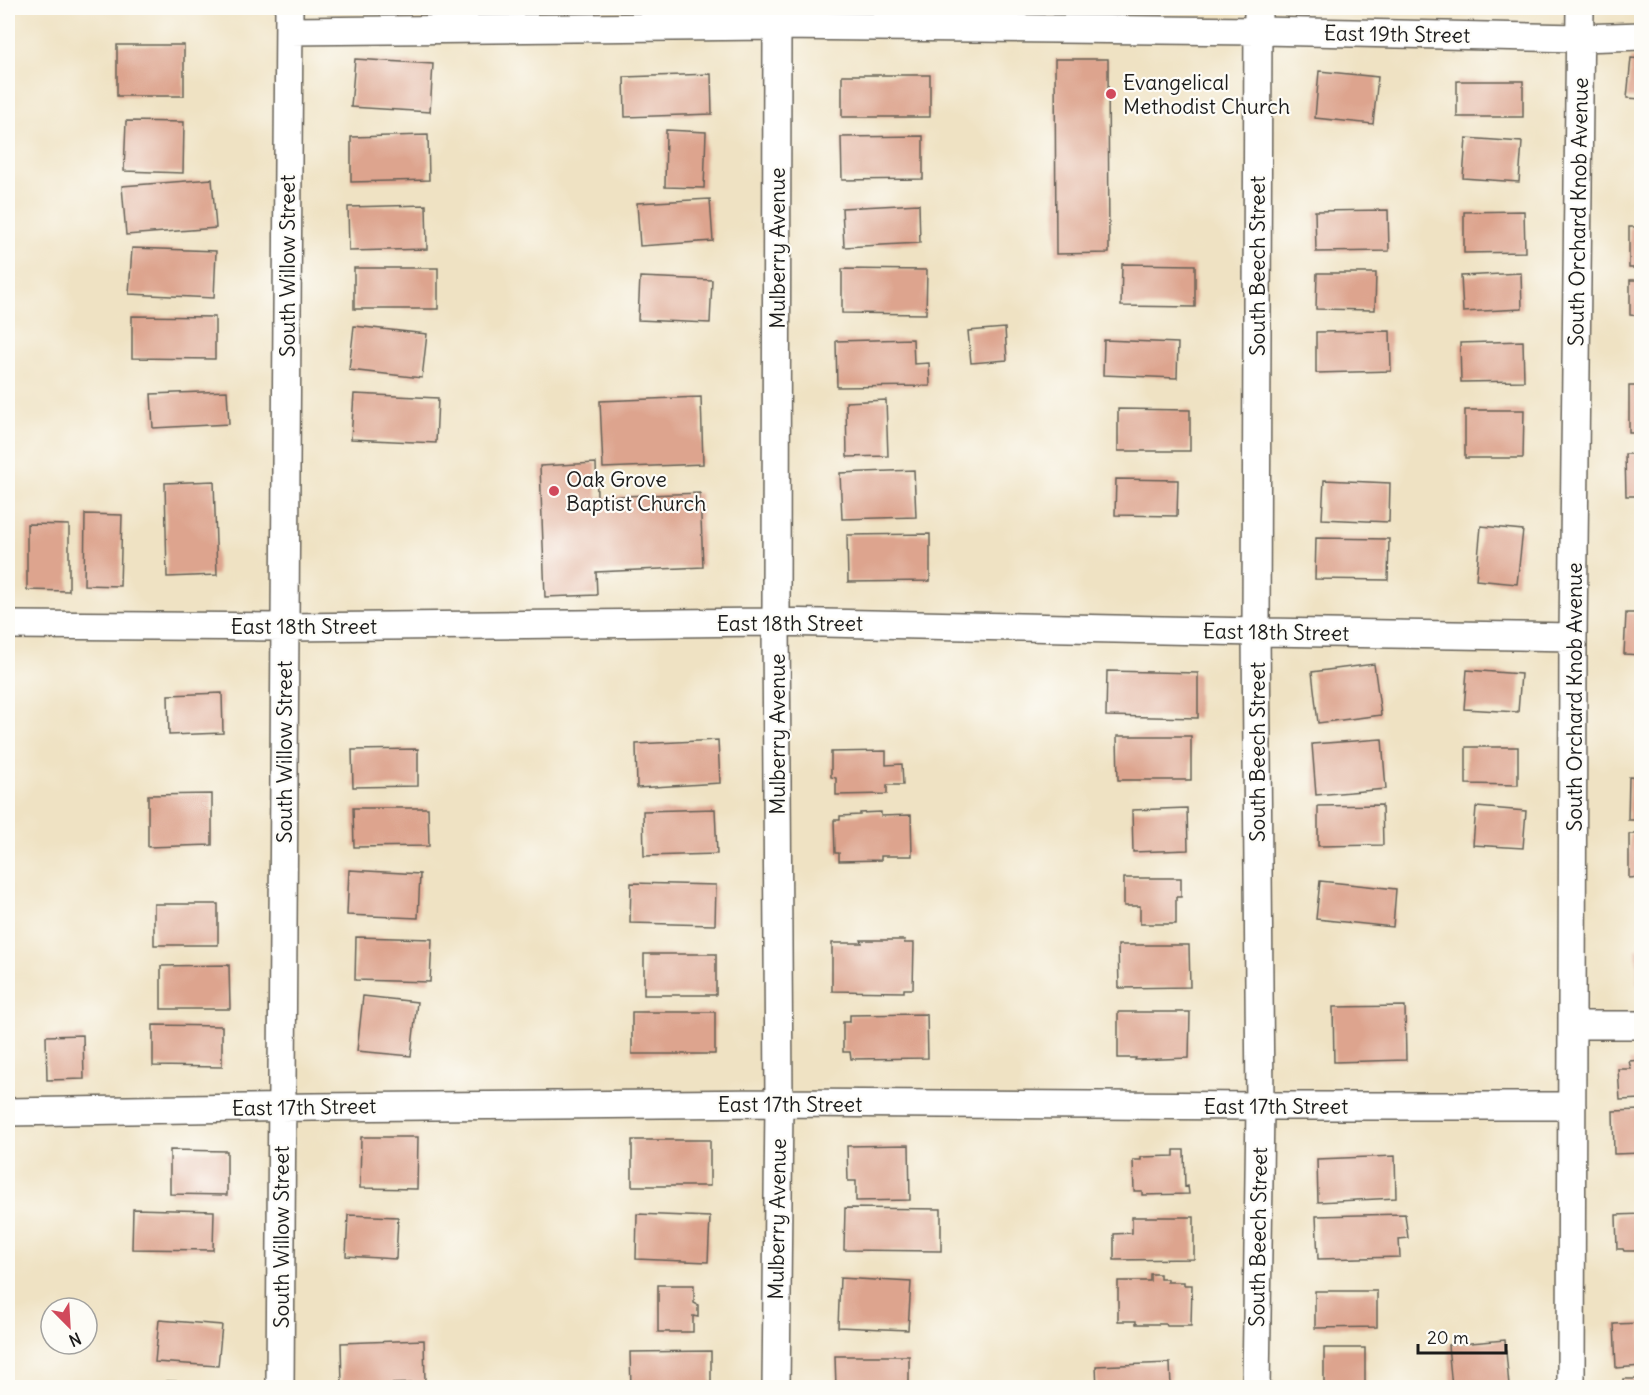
<svg xmlns="http://www.w3.org/2000/svg" width="1649" height="1395" viewBox="0 0 1649 1395" font-family="Delius,sans-serif">
<style>
.building{fill:#dda48e}
.lines{fill:none;stroke-linecap:round;stroke-linejoin:round}
.minor-casing{stroke:#666156;stroke-width:30}
.minor{stroke:#fff;stroke-width:27}
.poi-dot{fill:#d1495b;stroke:#fdfcf7;stroke-width:2}
.labels{text-anchor:middle;dominant-baseline:central;stroke-width:4.5;stroke-linejoin:round;paint-order:stroke}
.street-label{font-size:21px;fill:#1c1c1c;stroke:#fdfcf7}
.poi-label{font-size:21px;fill:#1c1c1c;stroke:#fdfcf7;text-anchor:start}
</style>
<rect width="100%" height="100%" fill="#fdfcf7"/>
<filter id="ink" filterUnits="userSpaceOnUse"><feTurbulence type="fractalNoise" baseFrequency=".0167" numOctaves="2"/><feDisplacementMap in="SourceGraphic" scale="12" xChannelSelector="R" yChannelSelector="G"/><feConvolveMatrix kernelMatrix="1 2 1 2 8 2 1 2 1" color-interpolation-filters="sRGB"/></filter>
<filter id="wash" filterUnits="userSpaceOnUse"><feTurbulence type="fractalNoise" baseFrequency=".008" numOctaves="4" result="noise"/><feDisplacementMap in="SourceGraphic" scale="24" xChannelSelector="R" yChannelSelector="G"/><feGaussianBlur stdDeviation="1.35" result="paint"/><feColorMatrix in="noise" values="0 0 0 0 0 0 0 0 0 0 0 0 0 0 0 0 0 1.4 0 .05"/><feComposite in="paint" operator="in"/></filter>
<g filter="url(#wash)">
<rect width="100%" height="100%" fill="#efe2c3"/>
<g id="blocks">
<path class="building" d="M117 45H184V96H117Z
M1631 58 1642 59V99L1627 98Z
M355 59 433 64 430 112 351 107Z
M1055 59H1108L1109 253 1056 254Z
M1319 71 1378 77 1373 124 1315 118Z
M711 74 712 114 625 117 624 77Z
M842 75H930V117H842Z
M1457 81H1523V117H1457Z
M126 121 184 122 183 173 124 171Z
M666 130 706 132 704 188 665 187Z
M428 135 429 180 351 182V137Z
M923 136V179L842 180 841 137Z
M1466 138 1522 142 1519 182 1463 178Z
M212 179 216 228 126 235 122 186Z
M1638 180H1642V217H1639Z
M710 199 713 241 640 246 637 203Z
M919 204 920 243 844 247 842 208Z
M426 205 427 249 349 251 348 207Z
M1388 210 1389 251 1316 252 1315 211Z
M1524 211 1525 252 1464 253V212Z
M1629 227H1642V268H1629Z
M132 248 216 251 214 298 129 294Z
M1122 264 1195 265V307L1121 306Z
M354 268H438V309H354Z
M842 269 927 270 926 314 842 313Z
M1317 273H1376L1375 310 1316 309Z
M1521 273 1522 309 1463 312 1461 276Z
M640 277 712 280 710 323 638 320Z
M1630 280H1642V316L1630 315Z
M132 316 215 317V359L132 358Z
M354 326 427 334 422 378 349 370Z
M1005 328 1007 360 971 363 968 331Z
M1390 331 1391 371 1316 373V332Z
M913 339 914 364 929 363 930 386 837 387 836 341Z
M1104 340 1178 343 1177 378 1103 375Z
M1523 341 1524 381 1461 382 1460 343Z
M1629 386H1642V433H1629Z
M227 391 229 424 153 428 151 394Z
M354 394 438 398 436 443 351 439Z
M701 397 703 464 603 468 600 401Z
M886 400 888 456 847 457 846 402Z
M1118 409 1190 410V451H1118Z
M1465 410H1524L1523 458H1465Z
M1625 454H1642V496H1626Z
M596 463 597 497 700 493 703 567 596 572 597 595 545 597 540 466Z
M914 470 916 517 842 519 840 473Z
M1116 479 1178 480 1177 516 1115 515Z
M1324 480 1390 483 1389 522 1322 519Z
M214 481 217 575 167 577 165 483Z
M85 514 122 515 120 586 84 585Z
M27 524 69 525V591L27 590Z
M1481 526 1523 530 1517 584 1476 580Z
M930 534V581L848 582 847 535Z
M1316 538 1389 539 1388 580 1315 579Z
M1626 613H1642V655L1624 654Z
M1374 664 1381 715 1318 723 1312 672Z
M1467 670 1521 674 1518 712 1464 709Z
M1107 671 1198 673V718L1106 716Z
M222 693 223 733 169 735 168 695Z
M1117 736H1191V780H1118Z
M1382 739 1386 789 1316 795 1312 744Z
M718 740 720 783 637 788 636 744Z
M1466 747H1518V785L1466 784Z
M418 749V786L353 787 352 750Z
M886 751V765L902 764 903 785H887V794L836 795V778L831 777V752Z
M1629 777 1642 778V820H1628Z
M212 794V845L148 847V795Z
M1382 805 1383 845 1318 846V806Z
M1476 807 1526 811 1523 848 1473 845Z
M353 808H428L429 846 354 847Z
M1187 808 1188 850 1133 852 1132 810Z
M715 809 717 854 644 856 643 811Z
M881 812V816L911 815 912 856H881V860L839 861V853H835L834 820H840V816L860 815V813Z
M1629 834H1642V877L1629 878Z
M349 870 420 874 418 918 347 915Z
M1124 878H1181V897H1176V924H1140V906H1124Z
M1320 881 1396 889 1393 927 1316 919Z
M631 883 716 885 715 925 630 923Z
M154 904H218V945H154Z
M356 937 432 939 430 982 355 980Z
M861 940H905L904 943H914L913 989H904V992L832 991V943H862Z
M1118 945H1189L1190 987 1119 988Z
M1642 948V987H1638L1636 949Z
M644 954H716V995H644Z
M229 965 230 1009H161V966Z
M363 996 417 1002 411 1056 357 1051Z
M1405 1006 1406 1060 1334 1062 1333 1007Z
M632 1012H715V1054H632Z
M1118 1012H1190L1189 1058 1135 1060 1136 1058H1118Z
M927 1014 928 1058 851 1059 850 1052H843V1022H850V1015Z
M153 1025 222 1026V1067L153 1066Z
M83 1035 84 1079 47 1080 46 1036Z
M1642 1060V1099L1620 1100 1618 1069H1631L1629 1061Z
M1642 1110V1153L1614 1154 1613 1111Z
M361 1137H418L417 1189 360 1188Z
M632 1140H710V1186H632Z
M909 1145 910 1200 856 1201V1181H848L847 1146Z
M170 1150 227 1151V1195L170 1194Z
M1174 1150H1184L1185 1187 1188 1186 1189 1194 1142 1195V1191H1134L1133 1160H1141V1157L1174 1156Z
M1395 1156 1396 1198 1318 1202 1317 1159Z
M845 1208 941 1209V1251L844 1250Z
M133 1209 214 1211 213 1250 132 1249Z
M637 1214 710 1217 708 1262 636 1259Z
M1405 1214 1408 1238 1399 1239 1400 1257 1318 1259 1316 1216Z
M1642 1214V1251H1624L1623 1249H1617L1616 1215Z
M348 1215 398 1217 396 1259 346 1256Z
M1132 1217H1194V1259L1114 1260V1234L1132 1233Z
M1150 1274H1160V1279H1167V1282H1184V1285H1192L1191 1326H1167L1166 1324H1136V1321H1118V1281H1150Z
M840 1278 911 1282 908 1330 838 1327Z
M658 1285H694V1303L698 1305V1317L693 1316V1332H658Z
M1315 1291H1377V1327L1315 1328Z
M159 1320 222 1325 218 1366 155 1362Z
M1642 1323V1366L1616 1368 1614 1324Z
M424 1340 425 1383 342 1385 341 1343Z
M1505 1340 1509 1386 1452 1388 1448 1345Z
M1324 1348H1365V1388H1324Z
M711 1351V1388H631L630 1352Z
M835 1356H909V1388H836Z
M1170 1363 1171 1388H1097L1096 1366Z
M1623 1379H1642V1388H1623Z
M167 1381 221 1383 220 1388H166Z"/>
</g>
</g>
<g filter="url(#ink)">
<use href="#blocks" fill-opacity="0" stroke="#666156" stroke-width="1.5"/>
<g class="lines">
<g class="minor-casing">
<path id="minor" d="M289 31 777 26 1258 31 1580 38 1642 36
M8 625 285 627 776 622 1256 632 1573 637
M1573 1025H1642
M8 1112 314 1107 779 1103 1260 1106H1572
M280 1388 289 8
M776 1388 779 1103 776 622 777 8
M1256 1388 1260 1106 1256 632 1258 8
M1571 1388 1573 637 1580 8"/>
</g>
<use href="#minor" class="minor"/>
</g>
</g>
<g class="poi-dot">
<circle cx="1111" cy="94" r="6"/>
<circle cx="554" cy="491" r="6"/>
</g>
<g class="labels">
<g class="street-label">
<text transform="translate(1397 34) rotate(1)">East 19th Street</text>
<text transform="translate(1578 212) rotate(-89)">South Orchard Knob Avenue</text>
<text transform="translate(777 248) rotate(-90)">Mulberry Avenue</text>
<text transform="translate(287 266) rotate(-90)">South Willow Street</text>
<text transform="translate(1257 266) rotate(-90)">South Beech Street</text>
<text x="790" y="623">East 18th Street</text>
<text x="304" y="626">East 18th Street</text>
<text transform="translate(1276 632) rotate(1)">East 18th Street</text>
<text transform="translate(1574 697) rotate(-90)">South Orchard Knob Avenue</text>
<text transform="translate(777 734) rotate(-90)">Mulberry Avenue</text>
<text transform="translate(284 752) rotate(-90)">South Willow Street</text>
<text transform="translate(1257 752) rotate(-90)">South Beech Street</text>
<text x="790" y="1104">East 17th Street</text>
<text x="1276" y="1106">East 17th Street</text>
<text transform="translate(304 1107) rotate(-1)">East 17th Street</text>
<text transform="translate(777 1219) rotate(-89)">Mulberry Avenue</text>
<text transform="translate(281 1237) rotate(-90)">South Willow Street</text>
<text transform="translate(1258 1237) rotate(-89)">South Beech Street</text>
</g>
<g class="poi-label">
<text x="1123" y="82">Evangelical<tspan x="1123" dy="24">Methodist Church</tspan></text>
<text x="566" y="479">Oak Grove<tspan x="566" dy="24">Baptist Church</tspan></text>
</g>
</g>
<rect width="1649" height="1395" fill="none" stroke="#fdfcf7" stroke-width="30"/>
<g transform="translate(69 1326) rotate(156)"><circle r="28" fill="#fdfcf7" stroke="#a3a29f" stroke-width="1.5"/>
<path d="M0-4.5L10 22L0 15L-10 22Z" fill="#d1495b"/>
<text y="-9" font-size="16" font-weight="bold" text-anchor="middle" fill="#1c1c1c">N</text>
</g>
<path d="M1418 1344v9h88v-9" fill="none" stroke="#1c1c1c" stroke-width="3"/>
<text x="1427" y="1344" font-size="18" fill="#1c1c1c" stroke="#fdfcf7" stroke-width="4.5" paint-order="stroke">20 m</text>
</svg>
